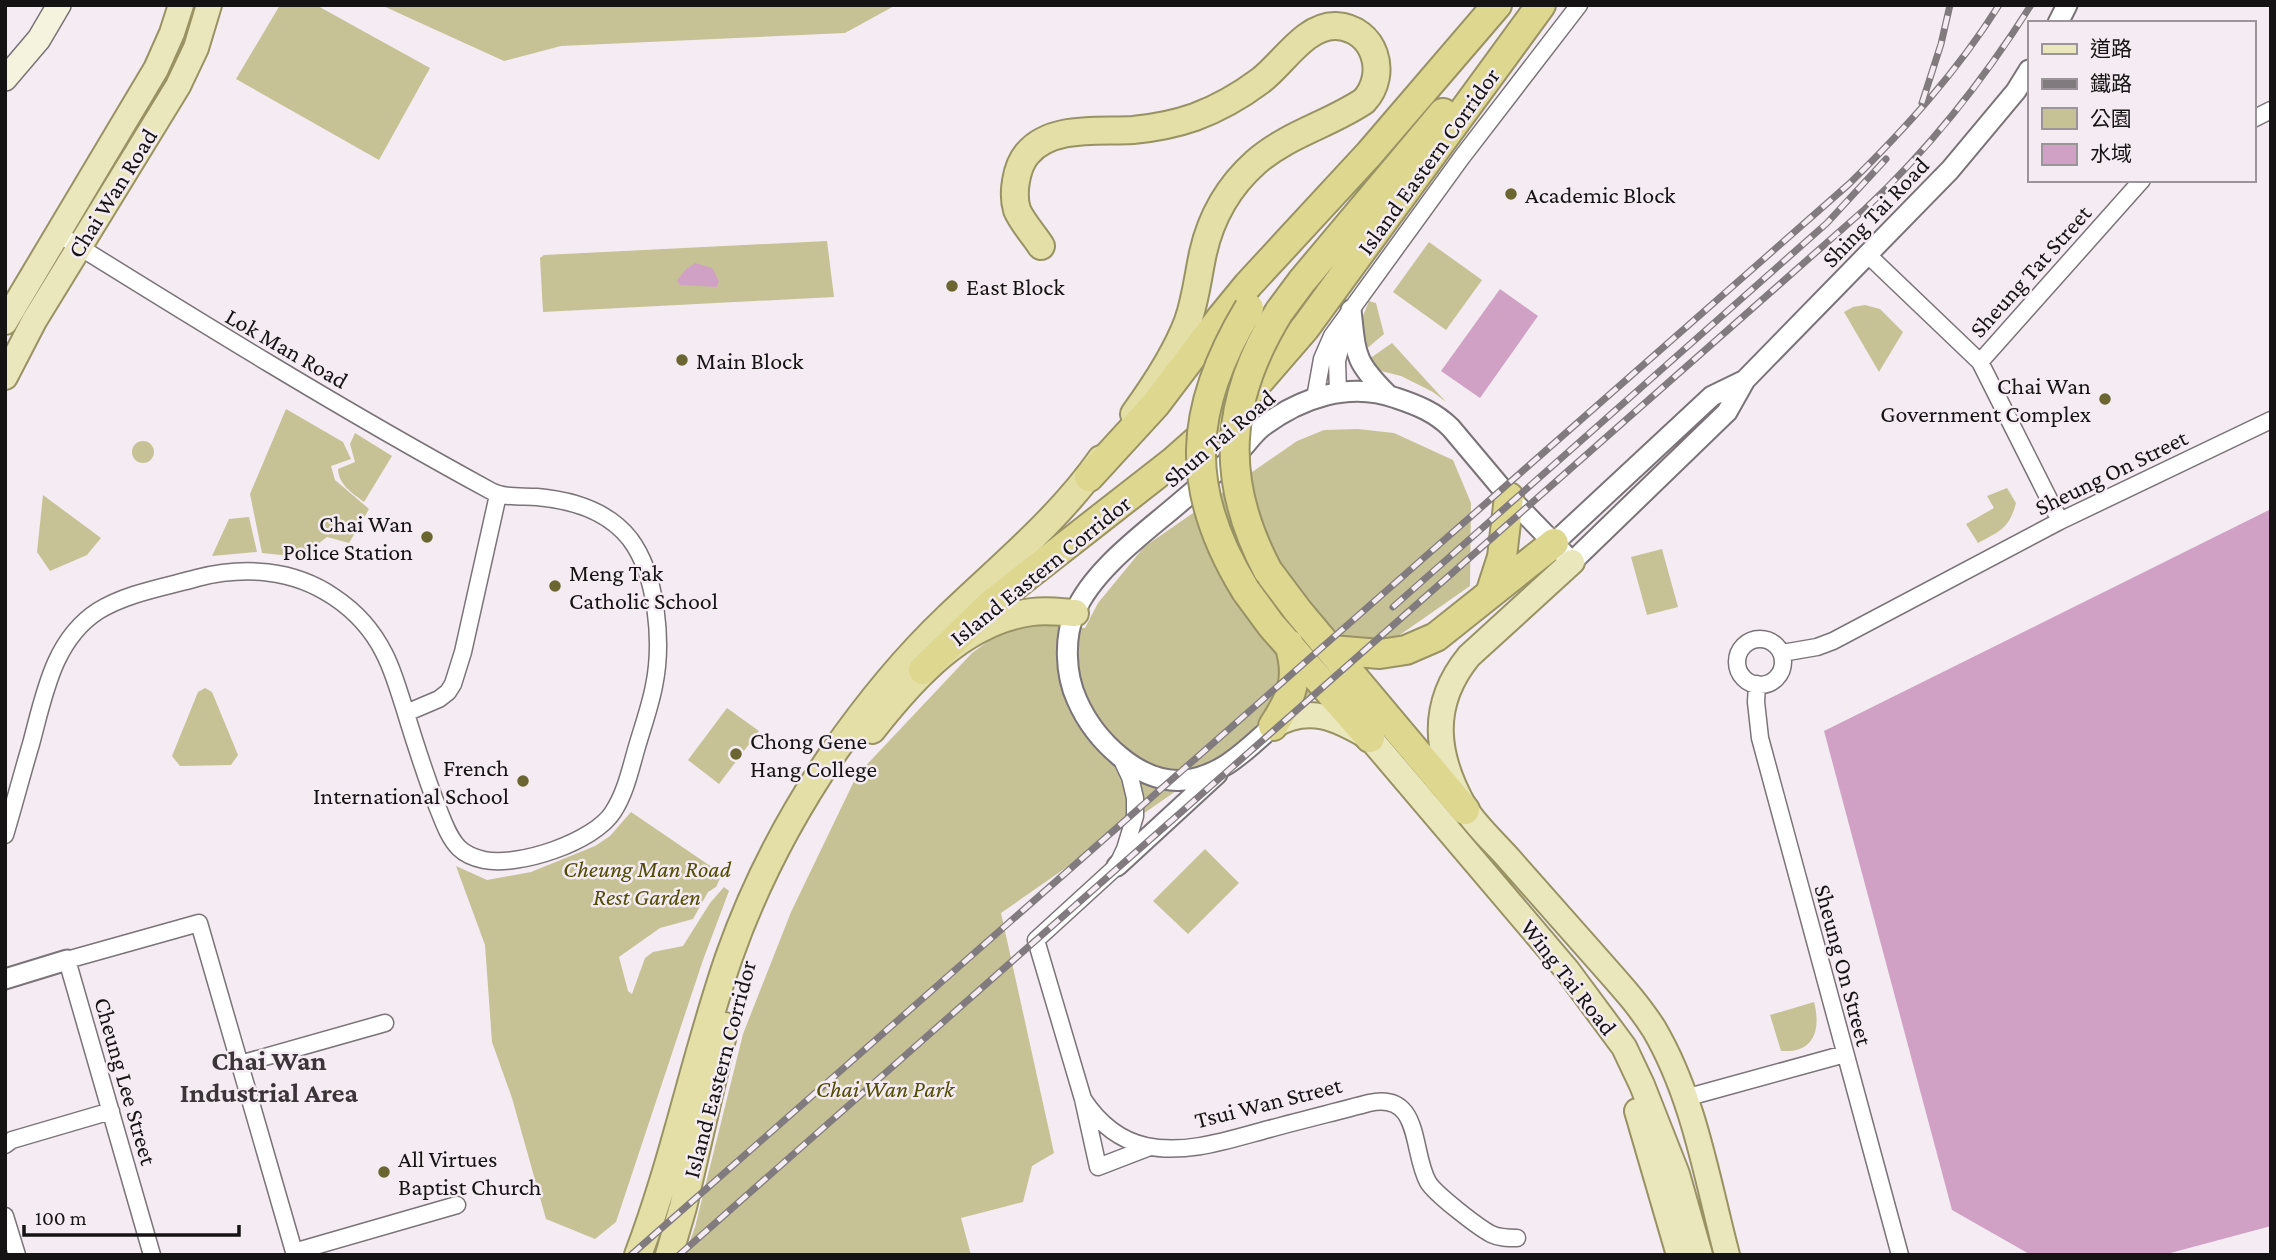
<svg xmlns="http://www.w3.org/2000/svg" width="2276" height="1260" viewBox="0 0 2276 1260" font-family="'Crimson Pro','Noto Sans TC',serif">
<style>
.green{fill:#c6c295}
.water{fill:#d0a1c5}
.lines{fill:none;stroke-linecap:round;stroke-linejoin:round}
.minor-casing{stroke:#7a7378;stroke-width:19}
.tertiary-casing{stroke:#7a7378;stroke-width:23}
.secondary-casing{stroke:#7a7378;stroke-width:26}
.primary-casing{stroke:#989264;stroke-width:28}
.trunk-casing{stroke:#989264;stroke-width:30}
.motorway-casing{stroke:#989264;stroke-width:32}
.minor{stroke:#fff;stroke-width:16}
.tertiary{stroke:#fff;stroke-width:19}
.secondary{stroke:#f5f3dd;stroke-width:23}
.primary{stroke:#ebe7bc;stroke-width:24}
.trunk{stroke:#e4dfa6;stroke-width:26}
.motorway{stroke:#ded78f;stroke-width:28}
.rail-casing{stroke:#817b7f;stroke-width:7}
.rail{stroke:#f4ecf2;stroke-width:4.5;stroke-dasharray:13;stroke-linecap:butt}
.motorway-bridge-casing{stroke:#989264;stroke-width:32;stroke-linecap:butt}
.motorway-bridge{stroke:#ded78f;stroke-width:28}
.poi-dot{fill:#6b6531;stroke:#f4ecf2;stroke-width:2.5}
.labels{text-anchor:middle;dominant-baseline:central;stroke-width:5;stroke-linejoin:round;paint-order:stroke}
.street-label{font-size:24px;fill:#161315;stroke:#f4ecf2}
.poi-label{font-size:24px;fill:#161315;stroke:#f4ecf2;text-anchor:start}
.park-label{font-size:24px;font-style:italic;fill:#534c06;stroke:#f4ecf2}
.quarter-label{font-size:28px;font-weight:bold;fill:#3b3539;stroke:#f4ecf2}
</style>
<rect width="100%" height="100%" fill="#f4ecf2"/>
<path class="green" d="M280 5H316L430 68 379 160 236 79Z
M381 5H896L845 33 561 46 504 61Z
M827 241 834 297 543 312 540 258 544 255Z
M1429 242 1482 280 1446 330 1393 292Z
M1369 301 1376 303 1384 334 1364 351 1359 326Z
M1865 305 1880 309 1903 332 1879 372 1844 312 1853 307Z
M1392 343 1446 402 1433 392 1401 376 1373 369 1369 359Z
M286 409 343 442 351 459 331 466 335 480 369 509 349 543 327 537 301 557 262 553 250 494Z
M1358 429 1394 433 1453 460 1471 503 1470 586 1001 913 1054 1153 1032 1166 1023 1202 961 1218 971 1255H685L695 1227 743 1034 791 912 857 775 972 653 1014 622 1085 628 1098 603 1144 547 1297 441 1324 430Z
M355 433 392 456 364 502C351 492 339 485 338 469L355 462 350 444Z
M132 452a11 11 0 1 1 22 0a11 11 0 1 1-22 0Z
M2007 488 2016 503C2009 529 2000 531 1978 543L1966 524 1994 508 1987 496Z
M43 495 101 538 87 555 50 571 37 552Z
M249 517 257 552 212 556 229 519Z
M1662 549 1678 607 1647 615 1631 557Z
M205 688 212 692 238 755 231 765 180 766 172 756 198 692Z
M727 708 759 731 719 784 688 760Z
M631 812 722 874 716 887 708 892 693 919 660 928 619 957 628 991 632 994 645 958 653 952 683 946 710 903 724 887 729 891 703 960 616 1222 595 1239 546 1219 512 1098 492 1042 485 945 456 866 487 880 531 872 595 846 610 836Z
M1205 849 1239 883 1188 934 1153 901Z
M1814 1002C1821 1029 1815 1053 1781 1051L1770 1015Z"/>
<path class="water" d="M695 263 712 268 719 281 717 287 680 285 677 281 685 270Z
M1500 289 1538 316 1480 398 1441 371Z
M2271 509V1226L2163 1255H2031L1952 1210 1824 731Z"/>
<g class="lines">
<g class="minor-casing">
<path id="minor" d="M2253 119 2271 110
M1868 255 1980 362 2060 521
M1980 362 2142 180
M1338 392 1337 361 1346 326
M1315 398 1322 359 1332 336 1462 157 1579 5
M1737 662a23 23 0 1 1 46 0a23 23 0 1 1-46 0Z
M1782 653 1817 647 1833 641 2060 521 2271 420
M1757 684 1756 702 1760 738 1900 1255
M406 713 439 699 448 692 453 684 463 652 498 495
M1120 756 1130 777 1135 798V816L1125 849 1117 866 1036 940 1083 1099 1098 1167 1150 1147
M5 835C14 805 22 774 31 744 44 696 53 640 98 611 127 593 165 587 197 578 244 566 293 569 334 597 355 611 373 631 384 653 393 670 398 689 404 707 414 740 425 774 437 806 443 820 448 837 459 848 466 855 475 858 484 860 519 867 594 842 613 812 625 794 630 771 636 750 642 729 650 707 654 686 663 642 657 575 630 539 608 511 571 500 537 497 521 496 504 498 491 491 342 410 200 322 57 233
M240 1064 385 1023
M1685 1098 1845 1054
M1083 1099C1098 1122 1119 1140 1146 1146 1186 1155 1231 1139 1269 1129 1302 1120 1335 1112 1369 1103 1422 1091 1411 1152 1428 1182 1435 1194 1478 1227 1491 1234 1499 1238 1508 1238 1517 1238
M5 1145 12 1140 111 1111
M5 1216 17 1255
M294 1252 457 1205
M152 1255 67 960 199 923 295 1255"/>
</g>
<g class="tertiary-casing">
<path id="tertiary" d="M2058 23 2067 5
M1351 310C1356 355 1354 361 1387 394
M1554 543 1712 396 1745 380
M1273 726C1247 749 1222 776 1185 780 1139 785 1094 739 1077 700 1065 674 1064 637 1075 612 1093 570 1143 534 1177 505 1197 488 1217 471 1237 454 1246 445 1253 434 1262 427 1300 398 1349 381 1396 398 1417 405 1435 412 1451 428L1509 497 1572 562 1727 412 1745 380 1950 170 2016 91 2029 70
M1117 866 1217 774
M5 979 67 960"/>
</g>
<g class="secondary-casing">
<path id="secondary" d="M5 79 39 39 59 5"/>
</g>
<g class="primary-casing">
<path id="primary" d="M5 322 156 69 172 33 181 5
M5 377 34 321 178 86 196 48 209 5
M1572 562 1469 656C1429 705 1435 755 1465 808 1475 825 1496 844 1510 860 1538 892 1566 923 1594 955 1615 979 1637 1002 1654 1029 1694 1097 1707 1179 1727 1255
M1273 726C1309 704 1338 719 1370 738L1567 970 1624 1047 1642 1085 1677 1174 1700 1255
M1637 1111 1679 1255"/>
</g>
<g class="trunk-casing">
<path id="trunk" d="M1041 246C1034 235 1022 222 1017 210 1012 194 1016 167 1027 154 1051 125 1099 132 1133 130 1154 128 1175 124 1195 117 1219 108 1240 96 1260 81 1283 64 1305 25 1336 26 1375 28 1389 74 1364 101 1330 124 1288 134 1256 162 1229 186 1211 217 1203 253 1198 276 1196 298 1188 321 1176 353 1155 385 1134 414
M872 730C912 679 963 621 1032 612 1046 610 1061 612 1075 613
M638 1255C675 1158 695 1055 729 957 754 886 790 817 832 755 866 706 904 659 947 618 1000 567 1059 519 1101 459
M669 1255 683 1207 725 1026"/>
</g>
<g class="motorway-casing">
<path id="motorway" d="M1279 312 1302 281 1443 113
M1089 477 1155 405 1221 318 1248 285 1370 153 1497 5
M1268 571 1298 611 1465 810
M1246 591 1271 625 1370 738
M1490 594 1502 557 1509 497
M1331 650 1380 654 1406 650 1436 637 1554 543
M923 670 991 604 1174 461 1235 407 1260 380 1305 328 1541 5
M1273 726C1292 697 1300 678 1289 644"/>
</g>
<use href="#minor" class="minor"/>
<use href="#tertiary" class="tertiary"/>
<use href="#secondary" class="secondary"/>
<use href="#primary" class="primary"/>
<use href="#trunk" class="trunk"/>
<use href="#motorway" class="motorway"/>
<g class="rail-casing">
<path id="rail" d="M1922 103 1941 44 1950 5
M1393 607 1827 223 1886 159
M631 1255 1849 184C1905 129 1957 72 1999 5
M679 1255 1865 209C1930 148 1983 81 2031 5"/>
</g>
<use href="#rail" class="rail"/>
<g class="motorway-bridge-casing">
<path id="motorway-bridge" d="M1268 571C1219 479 1225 400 1279 312
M1246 591C1183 489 1188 409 1249 308"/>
</g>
<use href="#motorway-bridge" class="motorway-bridge"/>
</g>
<g class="poi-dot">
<circle cx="1511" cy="194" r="7"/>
<circle cx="952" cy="286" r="7"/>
<circle cx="682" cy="360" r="7"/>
<circle cx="2105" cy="399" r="7"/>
<circle cx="427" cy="537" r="7"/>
<circle cx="555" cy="586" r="7"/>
<circle cx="736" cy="754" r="7"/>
<circle cx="523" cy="781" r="7"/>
<circle cx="384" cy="1172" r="7"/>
</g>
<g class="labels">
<g class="street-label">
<text transform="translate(1428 161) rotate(-54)">Island Eastern Corridor</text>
<text transform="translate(112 193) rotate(-58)">Chai Wan Road</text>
<text transform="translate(1875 212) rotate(-46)">Shing Tai Road</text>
<text transform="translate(2030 271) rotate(-48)">Sheung Tat Street</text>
<text transform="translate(287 348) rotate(30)">Lok Man Road</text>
<text transform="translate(1219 438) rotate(-40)">Shun Tai Road</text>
<text transform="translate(2111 472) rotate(-26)">Sheung On Street</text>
<text transform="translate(1040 570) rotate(-39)">Island Eastern Corridor</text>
<text transform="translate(1844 965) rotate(75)">Sheung On Street</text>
<text transform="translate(1569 977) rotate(52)">Wing Tai Road</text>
<text transform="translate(719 1069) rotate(-75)">Island Eastern Corridor</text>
<text transform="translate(126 1081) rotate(74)">Cheung Lee Street</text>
<text transform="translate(1268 1102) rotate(-14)">Tsui Wan Street</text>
</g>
<g class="poi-label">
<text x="1525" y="194">Academic Block</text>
<text x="966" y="286">East Block</text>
<text x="696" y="360">Main Block</text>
<text x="2091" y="385" text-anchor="end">Chai Wan<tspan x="2091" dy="28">Government Complex</tspan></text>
<text x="413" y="523" text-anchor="end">Chai Wan<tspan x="413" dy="28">Police Station</tspan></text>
<text x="569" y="572">Meng Tak<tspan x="569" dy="28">Catholic School</tspan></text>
<text x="750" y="740">Chong Gene<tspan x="750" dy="28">Hang College</tspan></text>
<text x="509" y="767" text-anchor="end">French<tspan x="509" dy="28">International School</tspan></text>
<text x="398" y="1158">All Virtues<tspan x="398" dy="28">Baptist Church</tspan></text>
</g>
<g class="park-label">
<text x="647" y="868">Cheung Man Road<tspan x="647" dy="28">Rest Garden</tspan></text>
<text x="885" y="1088">Chai Wan Park</text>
</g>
<g class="quarter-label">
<text x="269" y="1060">Chai Wan<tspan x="269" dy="32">Industrial Area</tspan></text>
</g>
</g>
<rect width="2276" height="1260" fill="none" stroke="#161315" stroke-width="14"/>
<rect x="2028" y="21" width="228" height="161" fill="#f4ecf2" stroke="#9b959a" stroke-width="2"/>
<rect x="2042" y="44" width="35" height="10" fill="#ebe7bc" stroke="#9b959a" stroke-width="2"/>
<text x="2090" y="56" font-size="21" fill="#161315">道路</text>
<rect x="2042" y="79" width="35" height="10" fill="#817b7f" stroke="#9b959a" stroke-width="2"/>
<text x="2090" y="91" font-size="21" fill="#161315">鐵路</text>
<rect x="2042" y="108" width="35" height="21" fill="#c6c295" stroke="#9b959a" stroke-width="2"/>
<text x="2090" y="126" font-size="21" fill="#161315">公園</text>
<rect x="2042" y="144" width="35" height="21" fill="#d0a1c5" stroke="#9b959a" stroke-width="2"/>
<text x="2090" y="161" font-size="21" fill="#161315">水域</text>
<path d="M24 1225v10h215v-10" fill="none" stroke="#161315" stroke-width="3.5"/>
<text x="35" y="1225" font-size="21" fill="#161315" stroke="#f4ecf2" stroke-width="5" paint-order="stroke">100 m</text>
</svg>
